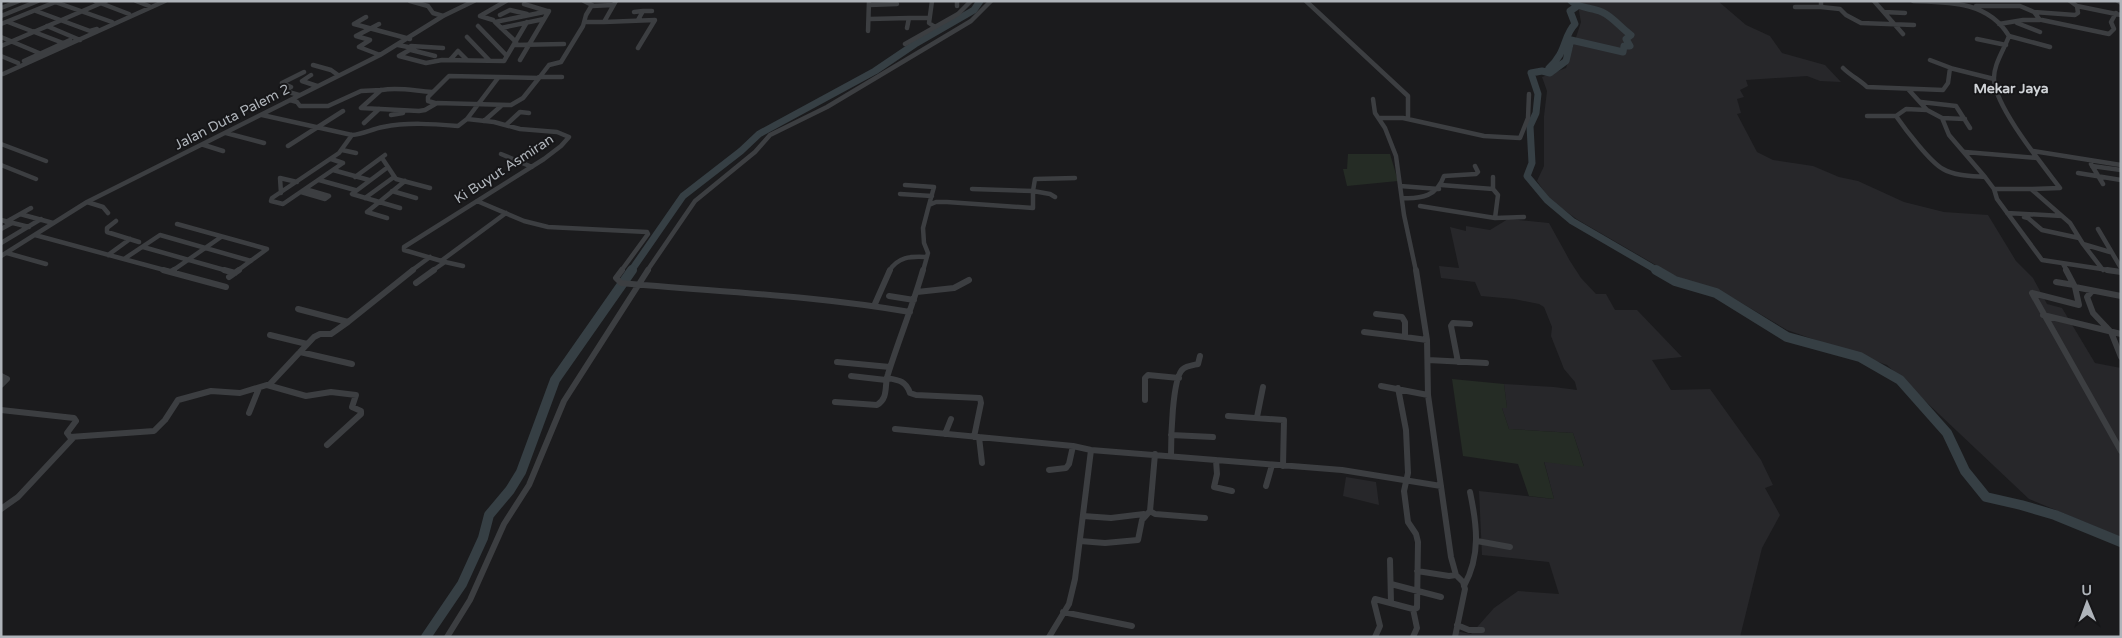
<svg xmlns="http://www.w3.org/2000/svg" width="2122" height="638" viewBox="0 0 2122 638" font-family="'Varela Round',sans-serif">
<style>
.built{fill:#27272a}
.green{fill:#252c25}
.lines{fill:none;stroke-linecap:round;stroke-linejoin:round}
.river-far1{stroke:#363f44;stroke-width:7}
.river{stroke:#363f44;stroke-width:10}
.minor-far1{stroke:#3c3e41;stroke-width:4.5}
.minor{stroke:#3c3e41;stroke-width:6}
.labels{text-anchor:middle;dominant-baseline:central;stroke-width:4;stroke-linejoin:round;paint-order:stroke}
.far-quarter-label{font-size:14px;font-weight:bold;fill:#d0d3d7;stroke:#161618}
.street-label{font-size:14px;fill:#afb4ba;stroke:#161618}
</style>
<rect width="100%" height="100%" fill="#1b1b1d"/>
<path class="built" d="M1575 1H1718L1746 25 1770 36 1782 53 1825 65 1841 82 1820 81 1807 76 1746 80 1748 86 1740 90 1744 97 1737 99 1741 113 1737 114 1757 152 1773 160 1813 166 1839 177 1858 181 1904 202 1944 212 1988 215 2016 261 2033 278 2047 304 2062 308 2095 363 2121 368V537L2029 499 1887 365 1787 330 1733 298 1673 275 1578 220 1550 200 1537 181 1544 166V116L1547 91 1542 77 1566 68 1581 22 1578 6Z
M1508 219 1549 223 1570 261 1581 278 1596 294H1606L1615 310H1637L1682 357 1652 360 1671 390 1710 389 1761 460 1773 485 1765 488 1780 515 1762 548 1740 637H1454L1455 631 1471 634 1494 608 1518 591 1559 594 1549 562 1482 555 1479 491 1554 499 1544 461 1584 466 1573 433 1509 429 1502 408H1507L1504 384 1554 387 1577 390 1575 382 1564 369 1551 336 1552 327 1544 307 1539 304 1514 299 1481 296 1475 282 1441 278 1439 266 1459 268 1450 227 1466 231V226L1490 230Z
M1346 477 1376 482 1379 505 1343 496Z"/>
<path class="green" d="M1348 154H1390L1398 181 1347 186 1343 169H1347Z
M1452 379 1504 384 1507 408H1502L1509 429 1573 433 1584 467 1544 462 1554 499 1529 496 1518 464 1463 456Z"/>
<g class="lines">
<path class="river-far1" d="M1571 1C1580 9 1591 7 1602 12 1613 17 1621 28 1631 35L1626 39 1630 46H1624L1623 52 1571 40 1566 61 1550 73 1542 71 1531 73 1538 94 1536 113 1530 126 1532 163 1527 176 1547 200 1572 221 1658 271
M1549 68C1567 52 1563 36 1575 24L1570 11 1576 7
M631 271 683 196 741 151 759 134 875 71 915 44 974 10 980 1"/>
<path class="river" d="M1656 270 1675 281 1716 293 1787 337 1860 357 1900 380 1947 433 1965 471 1986 497 2021 505 2055 515 2121 542
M426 637 462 584 483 538 489 515 510 490 521 472 555 380 632 270"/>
<path class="minor-far1" d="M95 1 129 14
M136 1 149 6
M410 1 428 6 433 13 443 16
M616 1 604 22 655 20 638 48
M932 1 929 23 935 27
M957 1V6
M1306 1 1408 96V119
M1874 1 1903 34
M1913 1C1949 2 1988 1 2009 36 2004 50 1993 65 1994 80 1996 108 2042 164 2060 188L2031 189 2070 223 2083 244 2110 252
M2070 1 2077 6 2121 15
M2118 1 2121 3
M55 2 112 22
M524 4 547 11
M869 5 897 4
M592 6 613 5
M1976 6H2020L2034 12
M1795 7H1821V1
M1821 7 1840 9 1846 15 1861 23 1914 25
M1 8 19 1
M36 11 90 31 97 29
M634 12 643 11
M1884 12 1905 13
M500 15 510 10 527 14
M1 16 38 1
M366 17 354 24 410 39
M909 18H929
M870 19 909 18 907 28
M493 20 480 16 506 1
M638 20 643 11H652
M2042 20 2109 34 2114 29 2111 22 2116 13
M8 22 63 43
M585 22H604
M2017 23 2040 32
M1 24 58 1
M379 24 356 36 370 40 359 47 380 55
M1999 24 2023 20H2040L2034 12 2075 15 2078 13 2077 6
M47 26 80 40
M478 26 507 56
M501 28 544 19
M868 31 869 1
M2009 36 2050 47
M1 37 39 53
M467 37 489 60
M1977 39 2006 45
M516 42 495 22 549 11 520 60
M905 44 958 14 971 1
M398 45 413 48 399 56 426 63 442 60 504 61 527 22
M514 45 564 44
M1 46 106 1
M411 46 443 48
M411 50 435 56
M1 56 18 63
M450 60 458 51 467 60
M1930 60 1951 68
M24 61 70 40
M313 65 331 70 338 75
M1843 68C1851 76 1860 80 1867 87L1943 90 1948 83 1950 68 1994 79
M3 74 165 1
M311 75 302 81 317 86
M539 77H562
M282 83 291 87 285 91 299 95
M282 83 304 72
M381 90 361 108 419 111 425 110 437 103 511 105 523 98 539 78
M382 90C399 87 415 91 432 92
M1373 99 1375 113 1385 128 1396 156 1404 215 1416 271
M290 100 297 102 300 106H328L361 91 381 90
M1921 102 1956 106 1970 128
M435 103 428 101V97L449 76 539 78 549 65 561 62 583 26 586 15 592 5 584 1
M1927 110 1942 118
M262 115 352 135C363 134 372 129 383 127 408 122 433 124 458 126L467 119 494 122 520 129 557 132 569 137 561 146 544 159 404 247V250L445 262 432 271
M391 115 403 113
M1867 116H1896L1906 109 1927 110 1908 89
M1896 116C1905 129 1930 162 1943 169 1955 176 1972 176 1985 177L1994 189 1997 199 2042 260 2115 271
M1379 118H1403L1484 136 1520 138 1528 118 1529 94
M467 119 498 78
M1965 119 1942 118 1949 135 1985 177
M484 121 501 106
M364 123 379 109
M506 125 520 112 529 113
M226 133 264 143
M1 144 46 161
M204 145 223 151
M288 146 343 111
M342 150 356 153
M2033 151 2121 165
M1965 152 2037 158
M501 154 532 167
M382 158 396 179 430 188
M331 159 343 163 283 204 271 201 272 198 339 153 352 135
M2091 164 2103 184
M1 165 36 179
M2092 166 2121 170
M388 167 352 194 400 208
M333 170 369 180
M2078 173 2121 180
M355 177 385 155
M319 180 355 190
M905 185 934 187 929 205
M1441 185 1493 189V177
M1400 186 1439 189
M1493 189 1498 195 1495 218
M1994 189H2031
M392 191 416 198
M301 192 325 199 329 196 305 189
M281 193 280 178 297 182
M900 194 932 196
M1055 197 1050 194 1033 191 1035 179 1075 178
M365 198 394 177
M1402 198C1422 199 1437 196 1444 176L1476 174 1478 172 1475 166
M477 201 524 221 548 227 647 232 648 234 621 271
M87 202 103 207 108 213
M1420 206 1495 218 1524 217
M2007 213 2062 216
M20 214 53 223
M2024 217 2028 218 2042 230 2079 238
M387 218 367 212 405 181
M1 220 29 227
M116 221 107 228V232L139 242
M6 222 31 208
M177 224 267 249 237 271
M1 229 12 223
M2098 229 2121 268
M35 235 168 271
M1 243 41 219
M2083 244 2103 270
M143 247 228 271
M7 253 46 264
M108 255 130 239
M1 256 87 202 380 55 443 16 474 1
M124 259 160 235 251 261
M441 261 506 213
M445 262 463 266
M2063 264 2067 271
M172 271 221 237
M411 271 430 257
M647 271 695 201 755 152 770 135 827 107 971 21 991 1
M889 271C898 257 910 256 926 257
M923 271 928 253 924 243 923 228 929 205 936 202H947L1033 208V191L972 189"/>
<path class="minor" d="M163 270 226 287
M224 270 235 273
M622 270 616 278 621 283C718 292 814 295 910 312
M1416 270 1427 340 1428 395 1451 557 1456 575 1463 582 1465 589 1455 637
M2066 270 2075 287 2121 296
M2107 270 2121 272
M171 272 174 270
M229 277 239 270
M2056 282 2074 285
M416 283 434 270
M2075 287 2079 305
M2092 291 2087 297 2093 313 2111 332 2121 357
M917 292 954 288 969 280
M2032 293 2121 451
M2032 293 2079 305
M889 296 914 300
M874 306 890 270
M1376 314 1402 317 1405 322V337L1427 340
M2043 315 2121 334
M348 322 413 270
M1364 332 1405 337
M270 335 307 344
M300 352 352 364
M1428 360 1486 363
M837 362 890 367
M1458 362 1451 326 1453 323 1470 324
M1 376 7 379 1 385
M851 376 886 380
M887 378C899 380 906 381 910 393L916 395 980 398 981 403 974 437
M267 385 306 396 331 392 356 395 352 407 361 411V414L327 445
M1381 386 1428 395
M1145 400V378L1148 375 1179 378
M835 402 877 405C889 398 884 385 888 374 899 339 913 305 923 270
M1 410 74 418 76 421 67 433 70 437 154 431 165 420 178 400 211 391 240 393 270 384 314 337 320 334H331L348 322 298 309
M249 413 259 388
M1228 416 1284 420 1283 466
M1257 417 1263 387
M895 429 1073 446 1091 450 1342 470 1441 486
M945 434 951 419
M1171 435 1213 437
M979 437 982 463
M1155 454 1150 511 1155 514 1205 518
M1171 456C1171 441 1172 377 1183 369 1186 366 1194 365 1198 364L1200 356
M1216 460 1217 474 1214 487 1232 491
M1049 470 1066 468 1069 464 1073 446
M1266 486 1272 465
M1 509 18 497 74 437
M1083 516 1111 518 1144 514
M1080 541 1105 543 1138 540 1142 520 1150 511
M1477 541 1510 547
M1390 560 1391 603
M1417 571 1449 576 1456 575
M1391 584 1441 597
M1464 586C1481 555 1477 525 1470 492
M1413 609 1417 628 1413 637
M1063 612 1132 626
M1457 625 1469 630H1482
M447 637 470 600 504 524 529 485 564 401 648 270
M1049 637 1069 604 1075 579 1091 450
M1375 637 1380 626 1374 602 1375 599 1413 609 1417 608 1418 542 1416 534 1408 522 1404 491 1408 473 1406 430 1398 388"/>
</g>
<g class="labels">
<g class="far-quarter-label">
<text x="2011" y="88">Mekar Jaya</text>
</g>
<g class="street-label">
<text transform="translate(232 117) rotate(-27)">Jalan Duta Palem 2</text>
<text transform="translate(504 169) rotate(-33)">Ki Buyut Asmiran</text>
</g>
</g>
<rect width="2122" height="638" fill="none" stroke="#afb4ba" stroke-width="5"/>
<g transform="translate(2087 603) rotate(359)" stroke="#161618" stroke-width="4" paint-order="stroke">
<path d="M0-4L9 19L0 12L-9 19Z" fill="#afb4ba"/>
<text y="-8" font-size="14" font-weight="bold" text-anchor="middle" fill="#afb4ba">U</text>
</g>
</svg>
